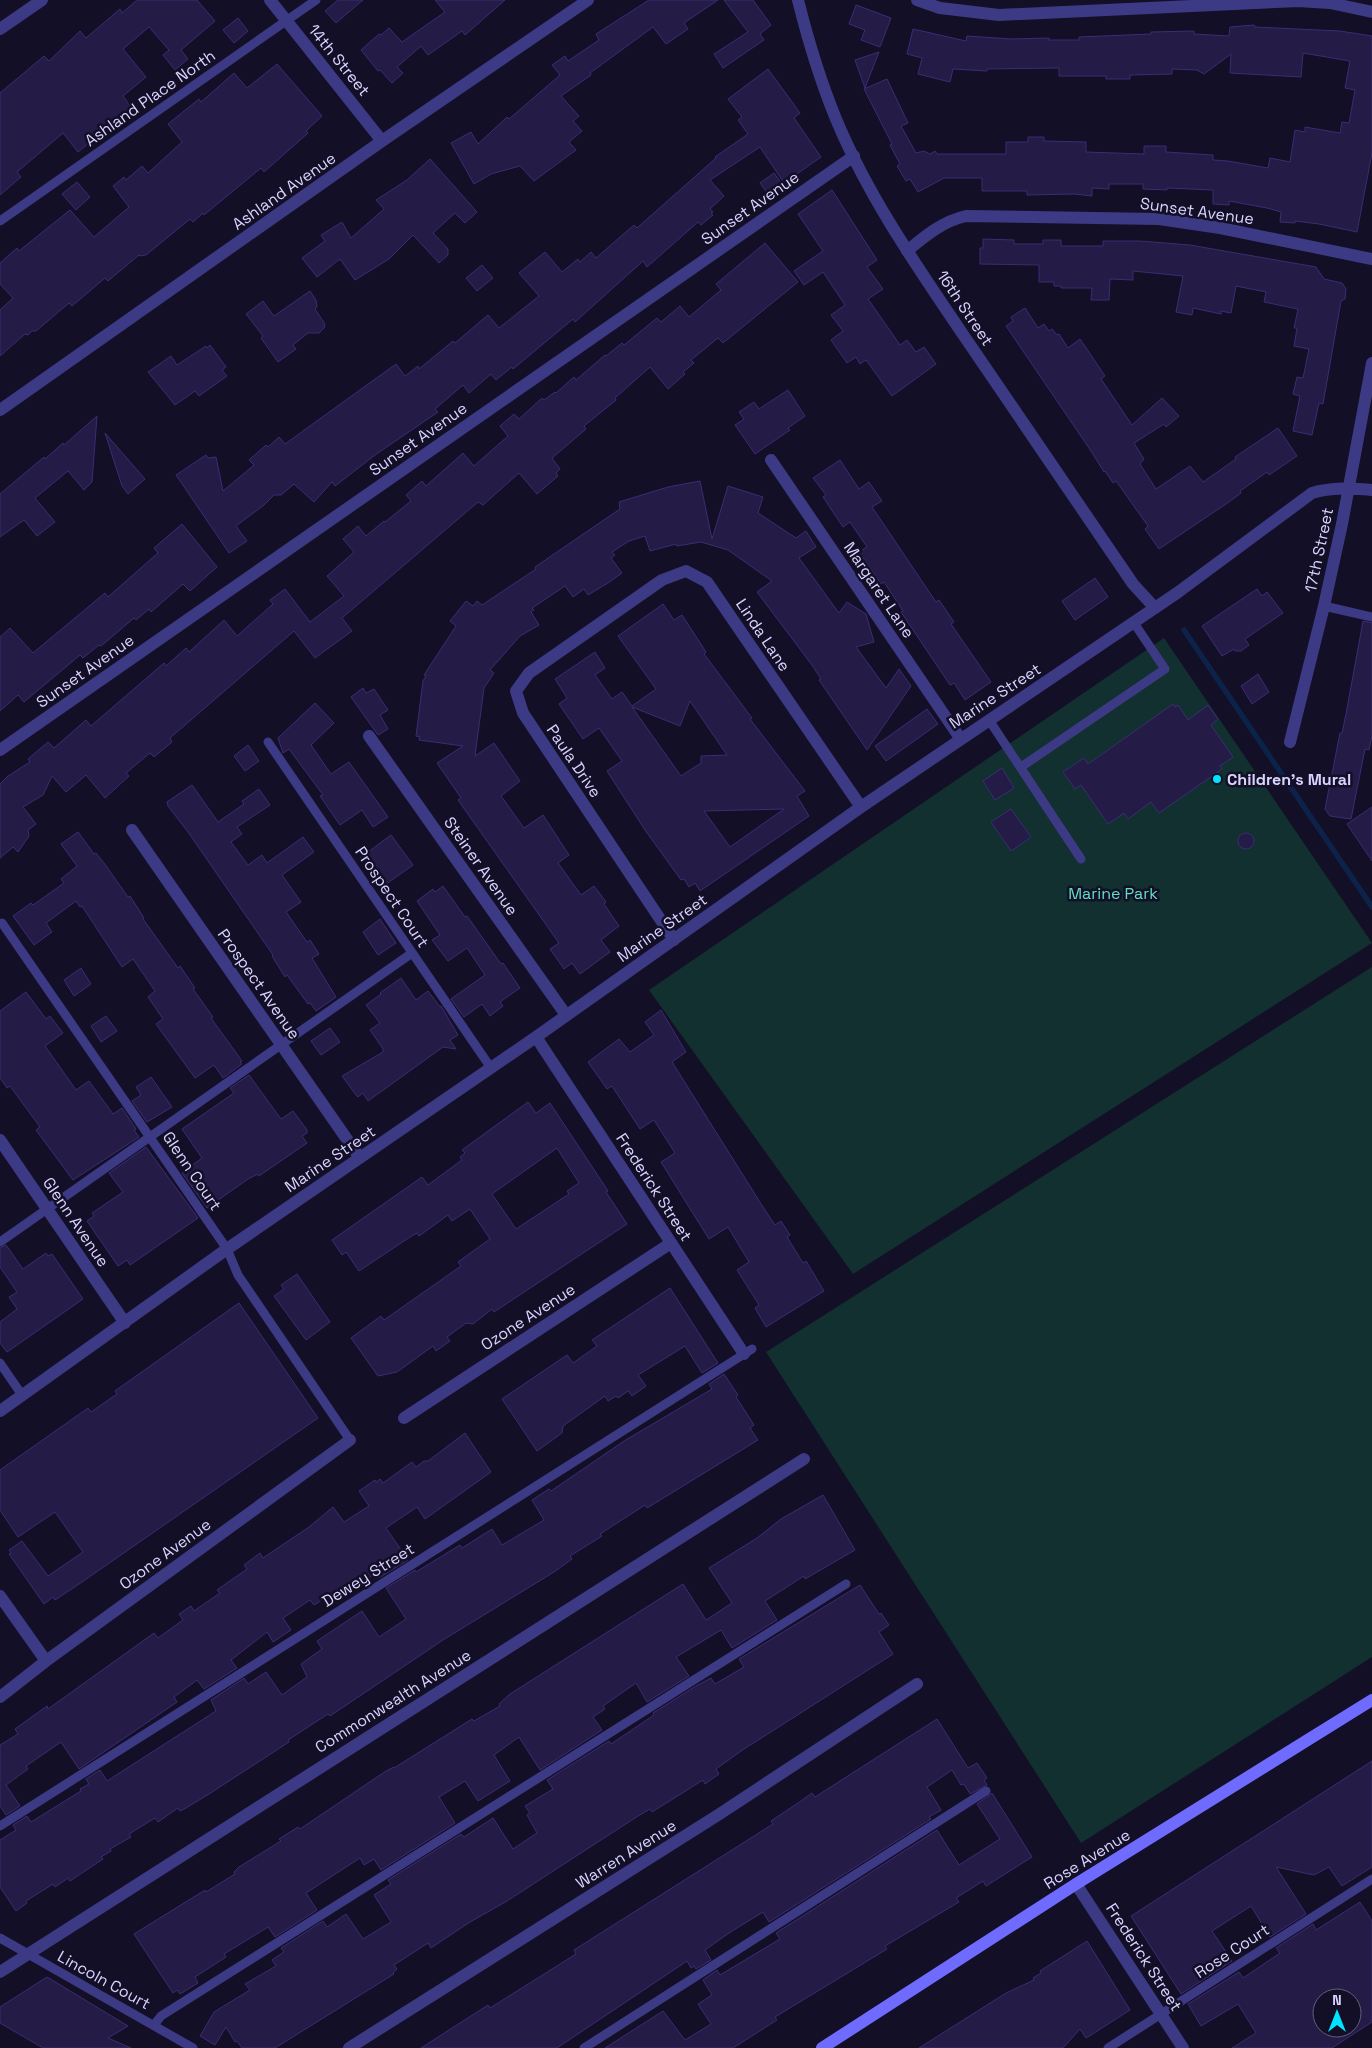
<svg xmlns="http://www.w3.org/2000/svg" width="1372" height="2048" viewBox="0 0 1372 2048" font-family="'Space Grotesk',sans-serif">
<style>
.green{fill:#12302f}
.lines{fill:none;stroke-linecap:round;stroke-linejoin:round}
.stream{stroke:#0c2248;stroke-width:5.5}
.building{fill:#241b47;stroke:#3b2d73;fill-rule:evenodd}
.lane{stroke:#3d3a85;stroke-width:9}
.street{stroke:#3d3a85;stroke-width:12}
.secondary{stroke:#6f6bff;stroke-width:12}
.poi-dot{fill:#00e5ff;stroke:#130f26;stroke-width:2}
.labels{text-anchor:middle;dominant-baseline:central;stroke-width:5;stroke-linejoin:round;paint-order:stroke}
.street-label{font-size:16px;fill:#d9d4ff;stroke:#130f26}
.poi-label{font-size:16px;font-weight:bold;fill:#d9d4ff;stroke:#130f26;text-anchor:start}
.park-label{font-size:16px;fill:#5fe0c0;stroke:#130f26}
</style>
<rect width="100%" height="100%" fill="#130f26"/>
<path class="green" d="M1164 638 1372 943 853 1274 649 990Z
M1372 967V1657L1081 1843 766 1352Z"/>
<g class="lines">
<path class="stream" d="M1184 630 1372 907"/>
</g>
<path class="building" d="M137 0H197L215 21 181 50 188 59 175 70 163 55 169 50 149 27 123 49 146 77 123 96 134 112 118 123 117 120 78 152 63 133 17 172 21 177 0 195V93L44 56 49 61 80 31 86 38 120 9 122 13Z
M338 0H363L336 23 325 11Z
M435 0H505L465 35 462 31 428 55 421 46 397 67 403 73 392 83 380 70 378 71 361 50 379 34 381 35 389 28 402 42 445 12Z
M649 0H718L684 23 688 29 666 44 653 27 590 73 591 75 561 96 579 116 573 121 582 131 569 142 576 150 534 181 520 166 491 174 474 184 451 143 471 132 478 144 507 117 509 119 560 75 552 65 565 56 568 61 599 40 596 34Z
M724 0H753L771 25 760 34 764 40 723 68 714 54 748 32Z
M856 5 891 18 880 47 861 40 865 30 849 24Z
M238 18 248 31 234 43 223 30Z
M1254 25 1255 27 1340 31 1372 36V153L1357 232 1319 224 1295 221V223L1280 222 1281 212 1267 208 1229 201V205L1213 204V190L1167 188V190L1143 189V184H1109V189L1092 188V196L1074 194 1027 195V191H982V178H944L918 192 910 179 906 181 897 166 900 164 890 145 892 144 864 89 887 79 908 123 901 126 916 153 924 151 930 154 935 151 937 154H1006V142H1028V137H1044V141L1086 142V152L1144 154V146H1166V152L1213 155V160L1228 161 1268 168 1270 158 1290 162 1295 130 1305 132V127L1340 133 1342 122 1349 123 1355 90 1345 88 1350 61 1303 53 1301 77 1230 73 1231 54 1204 74 1197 70 1172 69V74L1130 75V79H1106V76H1059V68L987 69V71L953 69 950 82 918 74 922 58 907 54 913 29 966 41 967 36 1011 39 1049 38V40H1079V37L1151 34V32L1194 31V34L1229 36 1230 27Z
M879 52 865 88 855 60Z
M277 64 322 116 306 131 308 133 264 172 261 168 204 215 203 213 193 222 190 219 146 255 140 256 139 255 108 281 105 278 72 306 69 303 36 331H32L28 335 25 334 0 356V310L13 298 0 284V263L17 248 19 251 70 210 94 237 129 207 113 186 124 177 126 180 142 166 148 173 182 142 168 124 199 99 201 102 234 73 247 88Z
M768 69 800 113 794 118 821 157 784 183 760 147 710 180 724 196 710 209 713 212 711 213 713 215 701 225 698 222 647 267 643 261 575 322 573 319 513 369 512 367 496 380 491 374 469 393 463 385 435 409 438 412 375 455 335 486 332 482 314 502 294 484 281 495H274L264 505 236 526 247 541 229 553 176 475 206 455 208 458 216 457 223 491 254 465 249 460 266 445 268 447 279 437 285 444 396 364 405 376 418 366 419 369 453 341 455 343 488 315 499 328 539 296 519 273 545 252 562 272 578 259 580 262 591 252 596 258 634 225 637 228 716 158 715 157 748 134 738 120 742 117 728 99Z
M430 159 477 212 465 223 455 213 433 233 448 249V255L439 263 413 235 389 259 355 280 340 259 317 277 302 258 325 241 321 235 342 222 351 238 384 209 376 200 407 180Z
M774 173 784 187 770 197 760 183Z
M77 182 90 197 76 210 62 194Z
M832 190 877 260 867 267 883 289 868 299 900 345 907 340 916 352 924 347 936 364 892 396 866 360 860 364 856 357 847 363 831 340 843 331 831 315 845 305 823 272 804 285 794 271 823 251 798 214Z
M983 239 1014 240V244H1043V240H1061V246H1103V241H1140L1190 245 1316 267 1324 279 1342 283 1346 289 1345 299 1341 301 1323 404 1319 403 1312 435 1293 431 1300 396 1293 394 1297 377 1303 378 1309 349 1294 346 1297 328H1294L1298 309 1264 302 1266 292 1236 286 1231 313 1221 311V314L1193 308 1192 315 1176 312 1183 276 1133 271V280L1110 279 1109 300H1091L1092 288H1061V286H1054V282H1039V265L980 264V248H983Z
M765 243 798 282 723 343 718 338 691 360 694 363 683 372 685 374 668 389 650 367 615 398 616 400 584 426 586 429 552 458 560 469 556 473 558 476 537 494 519 473 483 505 478 502 342 618 352 631 315 658 294 631 170 738 172 742 154 757 150 753 126 773 129 776 105 798 86 775 66 792 52 776 43 795 23 807 36 824 28 830 29 836 18 852 13 847 0 858V784L8 776 30 762 28 759 48 742 54 748 86 720 91 726 164 663 166 666 186 648 189 652 224 620 237 636 273 604 270 600 285 589 310 622 344 596 327 576 354 552 343 539 358 526 366 536 384 521 385 522 411 501 406 495 422 481 426 486 463 453 474 466 508 436 500 426 514 414 519 419 542 398 544 400 555 392 556 393 574 377 576 380 605 355 606 356 622 343 624 345 657 318 661 322 680 306 689 317 721 290 716 284Z
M482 265 493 278 477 291 466 278Z
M310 291 316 300 317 307 315 309 325 324 324 328 319 333H308L293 345 296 349 278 362 261 338 263 336 246 314 263 301 274 316Z
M1025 308 1038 328 1044 324 1049 331 1052 329 1057 335 1059 334 1068 348 1080 339 1105 376 1101 379 1132 425 1162 398 1179 416 1166 427 1164 424 1134 443 1144 459 1140 464 1156 489 1190 466 1203 482 1236 459 1235 457 1278 428 1297 456 1269 475 1267 472 1240 491 1241 493 1226 504 1159 549 1145 529 1148 526 1116 481 1113 483 1105 471 1104 472 1091 451 1006 326 1013 321 1011 317Z
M210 345 226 367 222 370 227 376 199 396 195 391 175 405 148 372 171 356 177 365 206 346 207 348Z
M788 390 805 416 788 428 790 430 755 454 735 425 744 419 739 412 754 402 759 409Z
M97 416 92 482 84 490 68 471 35 498 55 522 37 536 24 520 0 537V494L44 457 45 459 63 443 64 445Z
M105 433 145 479 128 494 122 486Z
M840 460 859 489 869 482 882 501 872 507 936 602 939 600 954 622 951 624 991 682 965 700 954 683 950 685 901 612 903 611 884 582 881 584 859 552 867 547 850 522 843 527 823 497 826 495 813 478Z
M700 481 712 539 728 486 763 497 758 513 796 538 806 531 816 547 799 558 839 613 847 602 866 614 874 642 856 647 886 688 899 669 911 686 867 750 819 680 821 679 812 665 757 592 772 581 728 550 701 542 677 546 676 544 650 551 645 536 629 541 612 552 615 555 611 558 622 573 608 583 588 595 584 589 573 597 565 586 532 608 534 610 531 612 539 625 520 636 490 670 494 673 484 688 475 756 494 743 520 781 501 796 524 828 543 815 569 855 558 863 581 895 594 886 606 902 604 904 619 926 601 940 610 952 580 974 572 963 564 969 550 949 559 943 458 800 461 798 437 763 463 746 419 740 420 737 416 736 423 681 426 676 424 675 456 626 450 621 466 601 473 606 477 601 482 605 536 569 535 567 620 509 619 502 668 487Z
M182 524 217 567 190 591 183 584 151 612 149 609 136 620 134 618 101 646 99 645 83 658 80 655 24 702 18 695 0 711V637L10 628 33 653 105 593 108 597 158 553 154 548Z
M1095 578 1108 597 1075 620 1062 601Z
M1257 589 1262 596 1267 592 1283 613 1245 639 1249 645 1241 651H1235L1234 649 1222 656 1202 626Z
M663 604 674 620 682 615 706 652 704 654 752 718 750 719 805 791 797 796 809 816 700 891 695 883 689 887 684 879 681 880 645 830 607 771 622 761 599 728 583 739 559 704 567 698 555 679 595 652 605 668 595 675 612 699 622 692 632 706 656 689 618 636ZM690 701 727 755 701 756V763L681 776 632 707 680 726ZM784 809 730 847 704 811Z
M1363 621 1372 623V736L1369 750 1365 749 1351 819 1330 816 1325 809 1340 733H1342L1346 714Z
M1258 674 1269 692 1252 704 1241 686Z
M363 688 366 693 374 689 388 710 380 715 388 729 378 735 351 697Z
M315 703 334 723 311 745 331 774 349 762 388 817 373 827 362 810 340 825 320 796 323 795 289 749 283 753 278 738Z
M1173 704 1175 707 1178 705 1188 720 1208 705 1218 719 1211 725 1233 757 1220 766 1222 769 1159 813 1151 802 1128 819 1124 813 1108 824 1081 785 1075 789 1063 772 1084 758 1088 764Z
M927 709 938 724 886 761 875 746Z
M248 745 259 761 245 771 234 756Z
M1002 768 1014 788 995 800 983 781Z
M192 785 218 822 244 804 242 801 259 789 270 805 237 827 242 834 231 842 248 865 262 855 267 863 303 837 314 852 282 875 301 902 286 912 307 942 310 940 319 954 312 958 336 997 316 1011 310 1003 308 1004 287 975 285 977 272 956 273 955 188 832 168 806 167 802Z
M1372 807V861L1347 824Z
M1011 809 1031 837 1011 851 991 822Z
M78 832 94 854 96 853 104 863 128 897 130 896 144 918 143 919 178 968 180 966 195 988 193 989 213 1017 211 1018 242 1061 240 1062 242 1064 223 1078 214 1065 195 1078 156 1024 163 1019 148 997 155 991 133 959 122 967 82 906 80 907 76 901 46 923 52 932 34 945 13 916 31 903 33 905 64 883 61 879 77 866 61 844Z
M1238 841a8 8 0 1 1 16 0a8 8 0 1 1-16 0Z
M391 835 413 865 382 887 360 858Z
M443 886 465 917 467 916 501 964 503 963 520 988 500 1002 503 1006 490 1016 482 1004 464 1017 451 999 485 975 467 948 448 961 432 940 440 935 417 901 433 889 435 892Z
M380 919 396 943 378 955 363 932Z
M81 968 91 984 74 996 64 980Z
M401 978 416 1000 428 991 440 1007 441 1006 458 1035 450 1040 456 1049 443 1047 368 1101 363 1093 358 1097 356 1095 342 1076 383 1052V1049L370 1030 380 1023 366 1005 381 994 380 993Z
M26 992 46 1019 50 1016 63 1033 45 1046 76 1090 89 1081 113 1114 122 1108 136 1129 134 1130 139 1137 73 1180 36 1130 40 1127 10 1086 7 1088 0 1078V1011Z
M661 1010 686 1052 672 1062 763 1207 775 1225 781 1221 790 1235 787 1237 803 1263 806 1261 824 1291 766 1327 755 1308 759 1305 737 1270 749 1262 728 1227 709 1239 661 1162 675 1153 654 1120 640 1129 612 1086 607 1089 588 1062 619 1039 630 1052 654 1035 645 1022Z
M106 1016 117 1031 101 1042 91 1026Z
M330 1028 340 1042 321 1055 311 1041Z
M249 1075 281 1119 293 1111 307 1130V1133L302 1136 307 1143 259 1176 258 1174 248 1179 207 1208 182 1173 202 1158 182 1129 234 1093 230 1088Z
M151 1077 172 1107 147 1122 132 1101 141 1095 136 1087Z
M528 1102 536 1113 550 1103 608 1191 606 1192 627 1224 494 1312 492 1309 473 1324 466 1323 447 1337 450 1341 436 1351 433 1346 397 1372 378 1376 351 1338 381 1316 384 1320 461 1266 458 1262 490 1239 470 1209 452 1221 448 1215 419 1236 417 1233 410 1237 359 1271 346 1252 342 1255 332 1240 422 1177 428 1185 462 1160 460 1157 465 1153 462 1150ZM557 1148 579 1183 567 1191 569 1194 516 1229 492 1194Z
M146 1147 198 1218 130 1265 127 1260 118 1266 87 1221 94 1216 92 1213 123 1192 109 1173Z
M6 1245 23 1269 46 1253 48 1256 52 1254 83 1299 7 1352 0 1343V1322L17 1309 9 1297 17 1292 0 1267V1248Z
M297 1274 330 1322 306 1340 274 1296 284 1289 281 1285Z
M670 1288 718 1363 702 1373 685 1346 638 1375 646 1386 632 1396 628 1391 618 1398 616 1396 608 1401 605 1396 563 1426 562 1433 537 1451 502 1399 567 1355 573 1363 597 1346 592 1340Z
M239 1303 318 1418 82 1582 55 1600 53 1597 44 1604 9 1554 11 1553 9 1550 22 1541 48 1576 83 1552 55 1512 18 1537 0 1510V1470L88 1408 91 1412 117 1394 115 1391Z
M724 1374 738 1395 736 1397 754 1425 750 1428 758 1440 647 1508 645 1505 600 1534 602 1536 570 1556 572 1559 554 1572 443 1640 330 1716 328 1714 288 1740 289 1742 209 1794 186 1808 180 1811 178 1808 158 1822 155 1818 129 1834 131 1837 110 1849 111 1851 101 1857 103 1859 70 1881 68 1878 55 1887 53 1884 26 1901 27 1903 16 1911 0 1887V1840L16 1830 13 1825 27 1816 31 1822 81 1791 80 1789 89 1784 86 1779 100 1770 107 1781 216 1711 211 1700 244 1678 248 1684 266 1672 282 1695 307 1677 301 1664 322 1649 317 1641 362 1611 379 1637 406 1619 386 1588 415 1570 416 1572 460 1545 462 1548 492 1529 502 1545 544 1520 532 1500 549 1489 551 1491 624 1441 712 1389 709 1384Z
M465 1433 491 1472 425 1519 417 1507 386 1528 408 1560 379 1578 376 1573 346 1593 342 1587 314 1605 310 1600 283 1618 291 1630 273 1642 267 1632 231 1660 237 1668 204 1689 197 1680 174 1697 177 1702 79 1769 61 1742 26 1766 28 1769 6 1785 20 1806 6 1815 0 1806V1745L18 1734 15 1729 47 1706 48 1709 154 1633 158 1638 183 1620 179 1614 191 1606 194 1611 220 1593 217 1590 247 1569 244 1565 260 1553 263 1558 309 1527 333 1507 344 1522 369 1506 359 1491 375 1480 376 1482 380 1479 383 1483 412 1462 416 1467 424 1461H428Z
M823 1495 855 1550 805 1579 804 1576 765 1601 777 1620 732 1648 721 1630 676 1657 689 1676 647 1702 636 1683 603 1706 605 1709 593 1717 602 1730 540 1770 519 1737 494 1755 510 1781 478 1801 465 1781 439 1797 455 1823 381 1870 374 1859 364 1865 360 1858 306 1893 317 1910 275 1937 268 1927 224 1954 226 1957 195 1977 198 1983 180 1994 177 1990 173 1993 134 1934 205 1890 206 1892 235 1874 234 1872 239 1867 281 1841 279 1839 298 1827 300 1829 386 1771 394 1767V1768L472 1719 474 1721 500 1706 499 1704 510 1694 683 1584 706 1620 732 1603 709 1568 757 1538 781 1519Z
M860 1585 879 1614 881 1613 889 1625 879 1632 893 1654 741 1751 716 1769 719 1774 705 1784 703 1780 652 1812 650 1809 638 1816 507 1901 470 1922 431 1948 428 1943 394 1965 397 1969 393 1973 394 1974 275 2048H242L237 2041 235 2042 226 2027 215 2045 200 2036 214 2012 250 1990 245 1984 276 1966 272 1960 284 1952 281 1948 323 1921 327 1927 346 1914 363 1939 391 1922 374 1895 391 1884 388 1880 461 1834 464 1837 493 1818 513 1849 537 1833 527 1815 530 1813 525 1806 553 1789 547 1780 609 1741 611 1744 654 1715 653 1713 696 1686 711 1678 715 1684 744 1667 739 1659Z
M937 1719 968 1768 977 1763 987 1778 984 1780 987 1785 970 1794 964 1784 961 1785 952 1770 927 1787 941 1810 929 1817 931 1819 769 1922 763 1912 729 1933 705 1950 711 1960 696 1969 694 1966 691 1968 687 1961 557 2048H421L488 2005 490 2008 576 1954 574 1950 773 1824 771 1821 801 1801 812 1793 815 1797Z
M1372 1761V1867L1342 1886 1329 1867 1314 1875 1276 1867 1306 1914 1270 1937 1251 1906 1212 1931 1232 1961 1181 1994 1131 1916Z
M992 1793 1032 1857 986 1886 983 1881 956 1898 959 1902 885 1946 887 1949 775 2017 777 2020 733 2048H605L663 2011 685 2040 711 2024 698 2004 712 1995 703 1980 717 1970 720 1975 780 1939 776 1933 937 1830 959 1865 1000 1839 977 1804Z
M1360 1902 1372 1921V2022L1332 2048H1232L1256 2033 1238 2004 1201 2026 1188 2004 1239 1972 1243 1978 1280 1953 1276 1948 1313 1924 1316 1930ZM1322 1998H1352V2028H1322Z
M1087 1941 1130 2010 1091 2035 1086 2038 1080 2029 1063 2048H919L1006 1993 1034 1980 1033 1978 1041 1973 1040 1971Z
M47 1977 128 2026 108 2038 131 2048H43L0 2023V2007Z"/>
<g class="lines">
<path class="lane" d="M0 221 316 0
M1324 606 1372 617
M989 720 1081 859
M268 742 491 1068
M1021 767 1165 669 1134 623
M2 923 227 1249 238 1275 350 1440
M0 1242 412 953
M0 1363 22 1395
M0 1826 752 1349
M0 1938 193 2048
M154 2025 161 2016 846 1584
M584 2048 986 1791
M1108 2048 1372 1879"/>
<path class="street" d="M270 0 382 141
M798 0C808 40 820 80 836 119 868 196 916 265 962 333 1019 417 1076 500 1133 584L1155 608
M917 0 940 8 999 15 1298 1 1330 3 1372 12
M0 29 42 0
M907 251C925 236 943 221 966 216L1159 219 1220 228 1372 259
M0 410 382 141 588 0
M771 460 960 738
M369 736 566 1015
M1290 742 1324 606 1342 524 1372 363
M0 750 854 156
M132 830 360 1158
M674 940 523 713 516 691 529 673 662 580 686 571 707 582 861 807
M536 1037 744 1354
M0 1140 125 1323
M0 1411 227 1249 536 1037 861 807 1177 593 1312 493C1332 487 1352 488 1372 490
M404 1418 671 1243
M0 1596 46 1661
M0 1697 46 1661 350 1440
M1076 1884 1183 2048
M0 1972 804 1459
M349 2048 718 1815 917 1684"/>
<path class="secondary" d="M822 2048 1076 1884 1372 1700"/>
</g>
<circle class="poi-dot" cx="1217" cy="779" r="5"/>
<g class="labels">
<g class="street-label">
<text transform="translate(339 60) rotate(51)">14th Street</text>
<text transform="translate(150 98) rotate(-35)">Ashland Place North</text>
<text transform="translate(284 191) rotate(-35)">Ashland Avenue</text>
<text transform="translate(750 208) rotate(-35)">Sunset Avenue</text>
<text transform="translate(1197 211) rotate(8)">Sunset Avenue</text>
<text transform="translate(965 308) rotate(56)">16th Street</text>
<text transform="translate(418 439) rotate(-35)">Sunset Avenue</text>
<text transform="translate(1319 550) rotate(-78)">17th Street</text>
<text transform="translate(879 590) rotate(56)">Margaret Lane</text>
<text transform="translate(763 635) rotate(56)">Linda Lane</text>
<text transform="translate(85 671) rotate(-35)">Sunset Avenue</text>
<text transform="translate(995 696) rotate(-33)">Marine Street</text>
<text transform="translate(574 761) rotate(56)">Paula Drive</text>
<text transform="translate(481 866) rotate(55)">Steiner Avenue</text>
<text transform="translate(392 897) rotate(56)">Prospect Court</text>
<text transform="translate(662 928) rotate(-35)">Marine Street</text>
<text transform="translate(259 984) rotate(55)">Prospect Avenue</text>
<text transform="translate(330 1159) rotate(-34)">Marine Street</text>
<text transform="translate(192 1171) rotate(56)">Glenn Court</text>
<text transform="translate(654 1187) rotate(57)">Frederick Street</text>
<text transform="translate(76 1222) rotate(56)">Glenn Avenue</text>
<text transform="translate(528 1317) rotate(-33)">Ozone Avenue</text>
<text transform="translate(165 1554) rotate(-36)">Ozone Avenue</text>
<text transform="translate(368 1575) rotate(-32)">Dewey Street</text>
<text transform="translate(393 1701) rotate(-32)">Commonwealth Avenue</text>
<text transform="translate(626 1854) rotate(-32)">Warren Avenue</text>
<text transform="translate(1087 1859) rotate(-32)">Rose Avenue</text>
<text transform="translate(1232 1951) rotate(-33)">Rose Court</text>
<text transform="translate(1144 1957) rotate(57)">Frederick Street</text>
<text transform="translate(104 1980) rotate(29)">Lincoln Court</text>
</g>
<g class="poi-label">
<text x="1227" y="779">Children's Mural</text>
</g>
<g class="park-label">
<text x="1113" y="893">Marine Park</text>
</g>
</g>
<g transform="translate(1337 2013)"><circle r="24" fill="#130f26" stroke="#625e7d"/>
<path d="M0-4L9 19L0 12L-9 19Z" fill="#00e5ff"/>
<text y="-8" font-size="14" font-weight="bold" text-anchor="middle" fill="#d9d4ff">N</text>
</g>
</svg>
